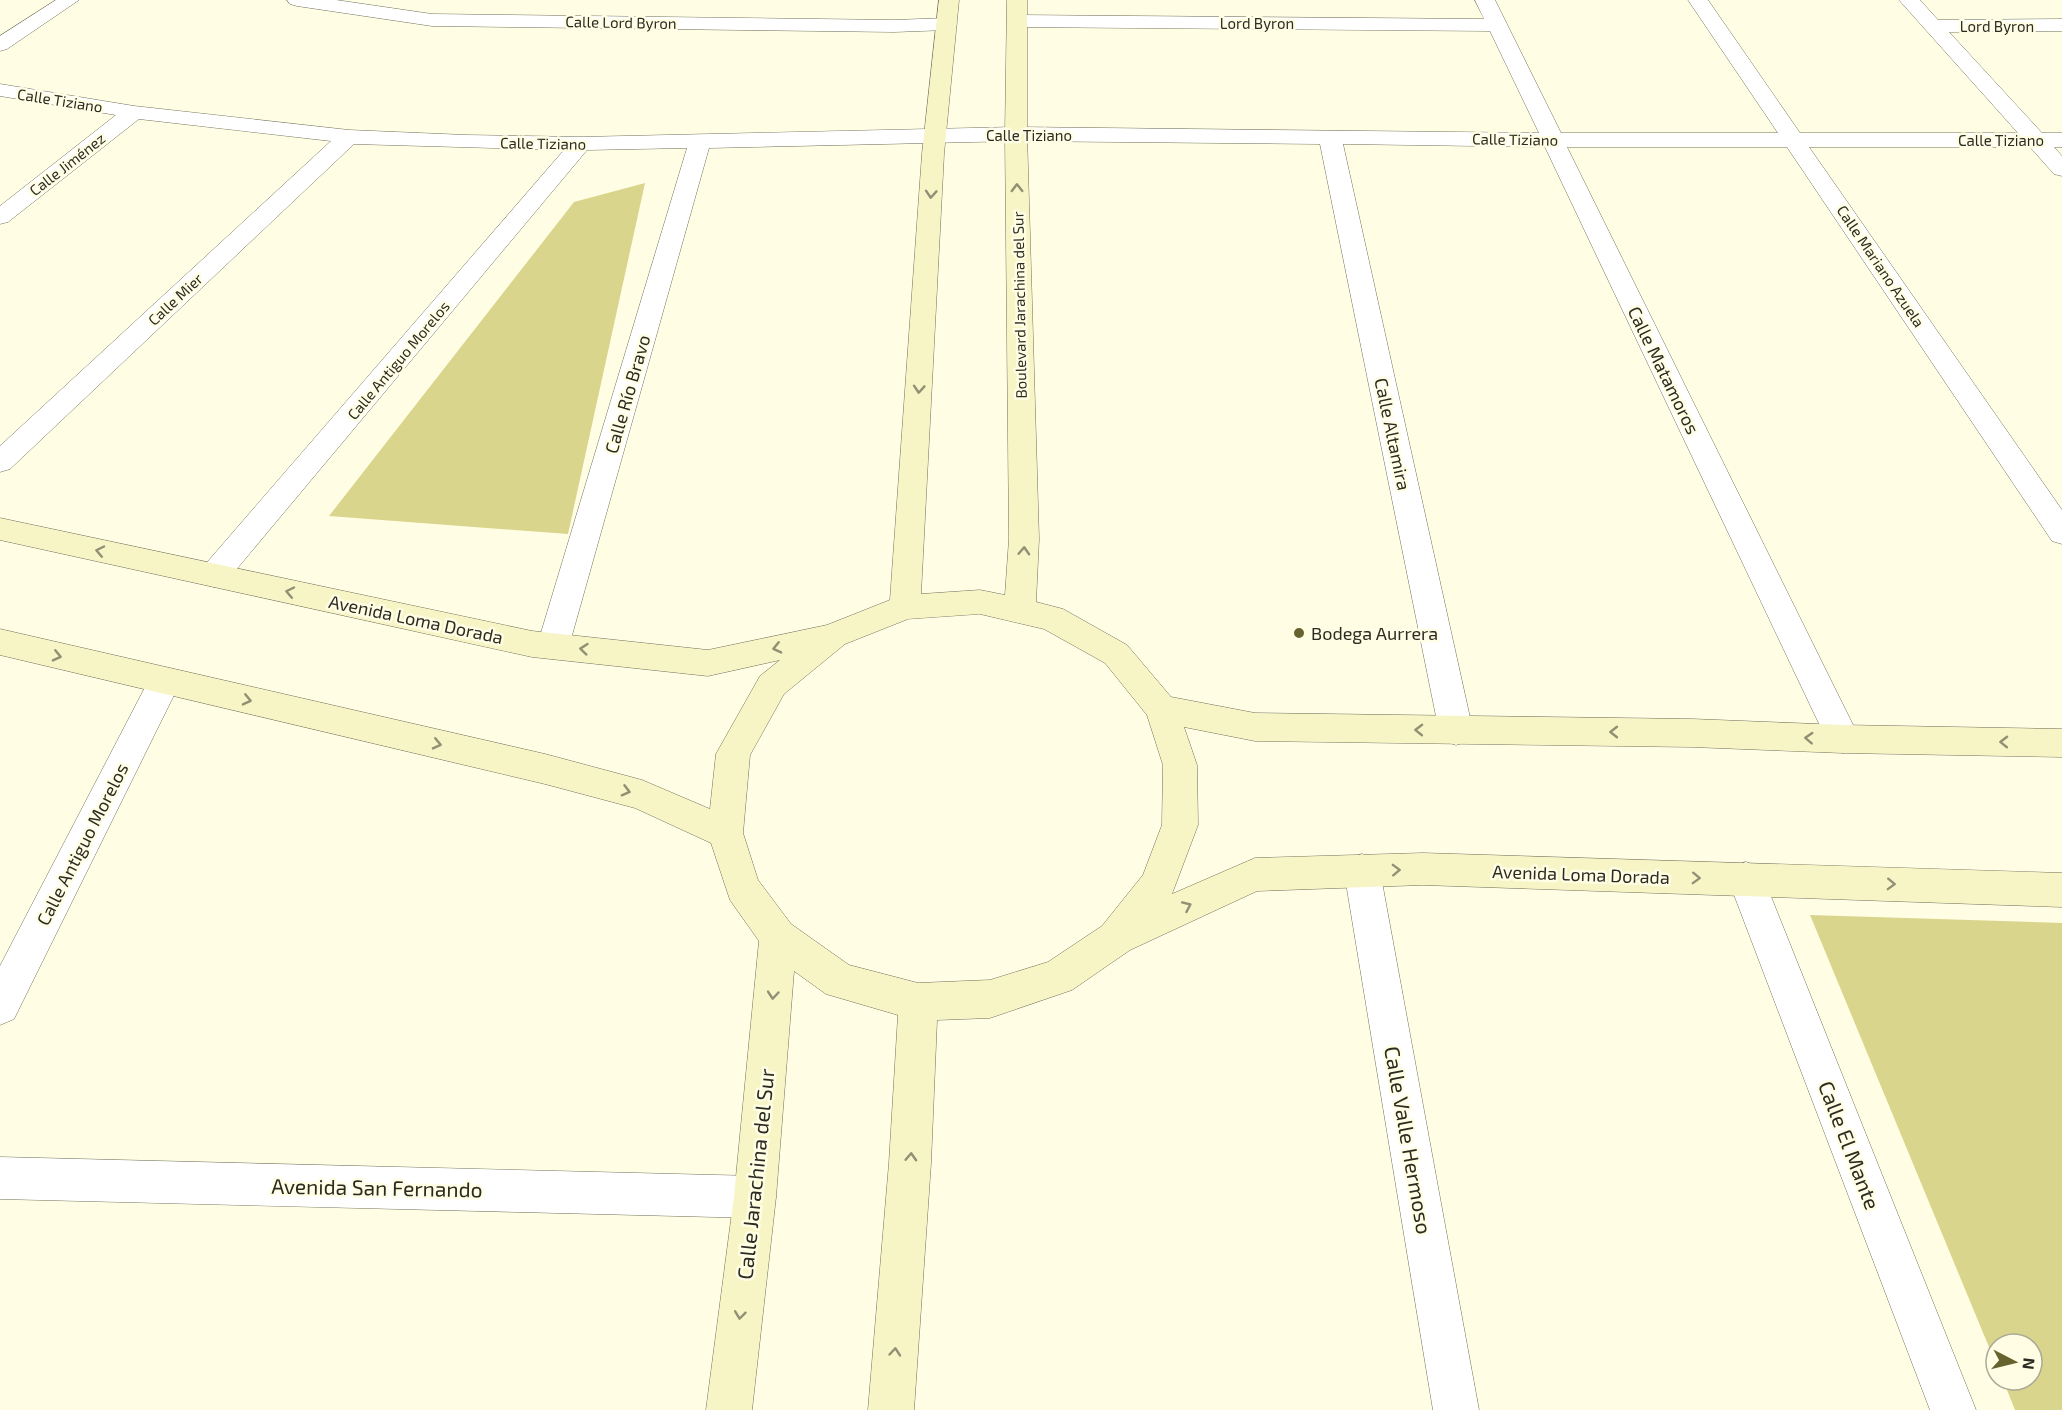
<svg xmlns="http://www.w3.org/2000/svg" width="2062" height="1410" viewBox="0 0 2062 1410" font-family="'Exo 2',sans-serif">
<style>
.green{fill:#dad58c}
.lines{fill:none;stroke-linecap:round;stroke-linejoin:round}
.street-casing{stroke:#71705b;stroke-width:1}
.secondary-casing{stroke:#71705b;stroke-width:1}
.street{fill:#fff;fill-rule:evenodd}
.secondary{fill:#f7f4c5;fill-rule:evenodd}
.oneway{stroke:#929074}
.poi-dot{fill:#66632f;stroke:#fffee5;stroke-width:2}
.labels{text-anchor:middle;dominant-baseline:central;stroke-width:5;stroke-linejoin:round;paint-order:stroke}
.far-street-label{font-size:15px;fill:#2c2b22;stroke:#fffee5}
.street-label{font-size:18px;fill:#2c2b22;stroke:#fffee5}
.poi-label{font-size:18px;fill:#2c2b22;stroke:#fffee5;text-anchor:start}
.near-street-label{font-size:21px;fill:#2c2b22;stroke:#fffee5}
</style>
<rect width="100%" height="100%" fill="#fffee5"/>
<path class="green" d="M645 183 568 534 329 516 574 202Z
M1810 915 2062 923V1410H2015L2003 1380H2032V1344H1996V1364Z"/>
<g class="lines">
<g class="street-casing">
<path id="street" d="M56 0H79L7 49 0 51V36Z
M287 0H336L432 14 894 20 947 18 954 20 957 24 954 28 947 30 894 32 432 26 297 6 290 4Z
M1475 0H1495L1561 133H1778L1688 0H1708L1800 133H2018L1899 0H1920L1938 20 2062 19V31L1949 32 2042 133H2062V147H2054L2062 156V176L2054 174 2030 147H1809L2062 510V544L2052 541 1787 147H1567L1860 739 1855 749 1843 753 1831 749 1545 147 1343 144 1473 731 1468 741 1456 745 1444 741 1439 731 1320 144 1016 141 709 148 569 646 564 655 553 659 542 655 537 646 687 148 587 150 225 583 214 587 203 583 199 575 203 567 564 150 354 144 10 469 0 472V446L331 141 139 119 8 222 0 224V206L116 115 0 96V84L134 106 349 130 466 135 581 137 1016 127 1539 133 1490 31 1017 27 1010 25 1007 21 1010 17 1017 15 1484 19Z
M165 668 177 672 181 681 14 1019 0 1025V966L153 672Z
M1362 854 1375 859 1380 871 1479 1410H1433L1344 871 1349 859Z
M1746 862 1759 867 1764 879 1976 1410H1930L1728 879 1733 867Z
M0 1157 755 1176 770 1182 776 1197 770 1212 755 1218 0 1199Z"/>
</g>
<g class="secondary-casing">
<path id="secondary" d="M939 0H959L944 154 921 594 980 590 1005 595 1009 539 1005 134 1007 0H1027V134L1039 539 1036 602 1063 609 1127 645 1171 697 1255 713 1692 719 1843 725 2062 729V757L1843 753 1692 747 1255 741 1184 727 1197 765 1198 825 1172 894 1255 858 1423 853 2062 873V907L1423 885 1257 891 1130 950 1072 990 990 1018 937 1020 931 1163 914 1410H868L889 1163 898 1015 826 994 794 971 776 1197 752 1410H706L734 1197 759 941 730 900 711 843 635 808 545 784 0 655V629L545 754 642 780 710 809 716 754 760 676 780 660 708 676 532 657 0 540V518L532 631 708 650 827 625 890 600 922 154ZM980 614 1044 629 1105 663 1147 715 1163 765 1162 825 1143 875 1102 926 1048 962 990 980 918 983 849 965 791 924 758 880 743 833 750 755 784 694 845 644 908 619Z"/>
</g>
<use href="#street" class="street"/>
<use href="#secondary" class="secondary"/>
</g>
<defs><path id="oneway-chevron" d="M-2-3.5L2.5 0L-2 3.5" fill="none" stroke-width="1.6" stroke-linecap="round" stroke-linejoin="round" transform="scale(1.5)"/></defs>
<g class="oneway">
<use href="#oneway-chevron" transform="translate(1017 188) rotate(-91)"/>
<use href="#oneway-chevron" transform="translate(931 194) rotate(94)"/>
<use href="#oneway-chevron" transform="translate(919 389) rotate(94)"/>
<use href="#oneway-chevron" transform="translate(100 551) rotate(-168)"/>
<use href="#oneway-chevron" transform="translate(1024 551) rotate(-87)"/>
<use href="#oneway-chevron" transform="translate(290 592) rotate(-168)"/>
<use href="#oneway-chevron" transform="translate(777 648) rotate(167)"/>
<use href="#oneway-chevron" transform="translate(584 649) rotate(-174)"/>
<use href="#oneway-chevron" transform="translate(57 656) rotate(13)"/>
<use href="#oneway-chevron" transform="translate(247 700) rotate(13)"/>
<use href="#oneway-chevron" transform="translate(1419 730) rotate(-179)"/>
<use href="#oneway-chevron" transform="translate(1614 732) rotate(-180)"/>
<use href="#oneway-chevron" transform="translate(1809 738) rotate(-177)"/>
<use href="#oneway-chevron" transform="translate(2004 742) rotate(-179)"/>
<use href="#oneway-chevron" transform="translate(437 744) rotate(13)"/>
<use href="#oneway-chevron" transform="translate(626 791) rotate(15)"/>
<use href="#oneway-chevron" transform="translate(1396 870) rotate(-2)"/>
<use href="#oneway-chevron" transform="translate(1696 878) rotate(2)"/>
<use href="#oneway-chevron" transform="translate(1891 884) rotate(2)"/>
<use href="#oneway-chevron" transform="translate(1187 906) rotate(-24)"/>
<use href="#oneway-chevron" transform="translate(773 995) rotate(95)"/>
<use href="#oneway-chevron" transform="translate(911 1157) rotate(-87)"/>
<use href="#oneway-chevron" transform="translate(740 1315) rotate(97)"/>
<use href="#oneway-chevron" transform="translate(895 1352) rotate(-85)"/>
</g>
<circle class="poi-dot" cx="1299" cy="633" r="6"/>
<g class="labels">
<g class="far-street-label">
<text transform="translate(621 22) rotate(1)">Calle Lord Byron</text>
<text x="1257" y="23">Lord Byron</text>
<text x="1997" y="26">Lord Byron</text>
<text transform="translate(60 100) rotate(9)">Calle Tiziano</text>
<text x="1029" y="135">Calle Tiziano</text>
<text transform="translate(1515 139) rotate(1)">Calle Tiziano</text>
<text x="2001" y="140">Calle Tiziano</text>
<text transform="translate(543 143) rotate(1)">Calle Tiziano</text>
<text transform="translate(67 164) rotate(-38)">Calle Jiménez</text>
<text transform="translate(1881 266) rotate(56)">Calle Mariano Azuela</text>
<text transform="translate(175 299) rotate(-43)">Calle Mier</text>
<text transform="translate(1019 305) rotate(-91)">Boulevard Jarachina del Sur</text>
<text transform="translate(398 360) rotate(-50)">Calle Antiguo Morelos</text>
</g>
<g class="street-label">
<text transform="translate(1664 370) rotate(64)">Calle Matamoros</text>
<text transform="translate(627 394) rotate(-74)">Calle Río Bravo</text>
<text transform="translate(1393 434) rotate(78)">Calle Altamira</text>
<text transform="translate(416 619) rotate(12)">Avenida Loma Dorada</text>
<text transform="translate(82 844) rotate(-63)">Calle Antiguo Morelos</text>
<text transform="translate(1581 874) rotate(2)">Avenida Loma Dorada</text>
</g>
<g class="poi-label">
<text x="1311" y="633">Bodega Aurrera</text>
</g>
<g class="near-street-label">
<text transform="translate(1409 1140) rotate(80)">Calle Valle Hermoso</text>
<text transform="translate(1850 1145) rotate(69)">Calle El Mante</text>
<text transform="translate(755 1174) rotate(-84)">Calle Jarachina del Sur</text>
<text transform="translate(377 1187) rotate(1)">Avenida San Fernando</text>
</g>
</g>
<g transform="translate(2014 1362) rotate(97)"><circle r="28" fill="#fffee5" stroke="#abaa97" stroke-width="1.5"/>
<path d="M0-4.5L10 22L0 15L-10 22Z" fill="#66632f"/>
<text y="-9" font-size="16" font-weight="bold" text-anchor="middle" fill="#2c2b22">N</text>
</g>
</svg>
